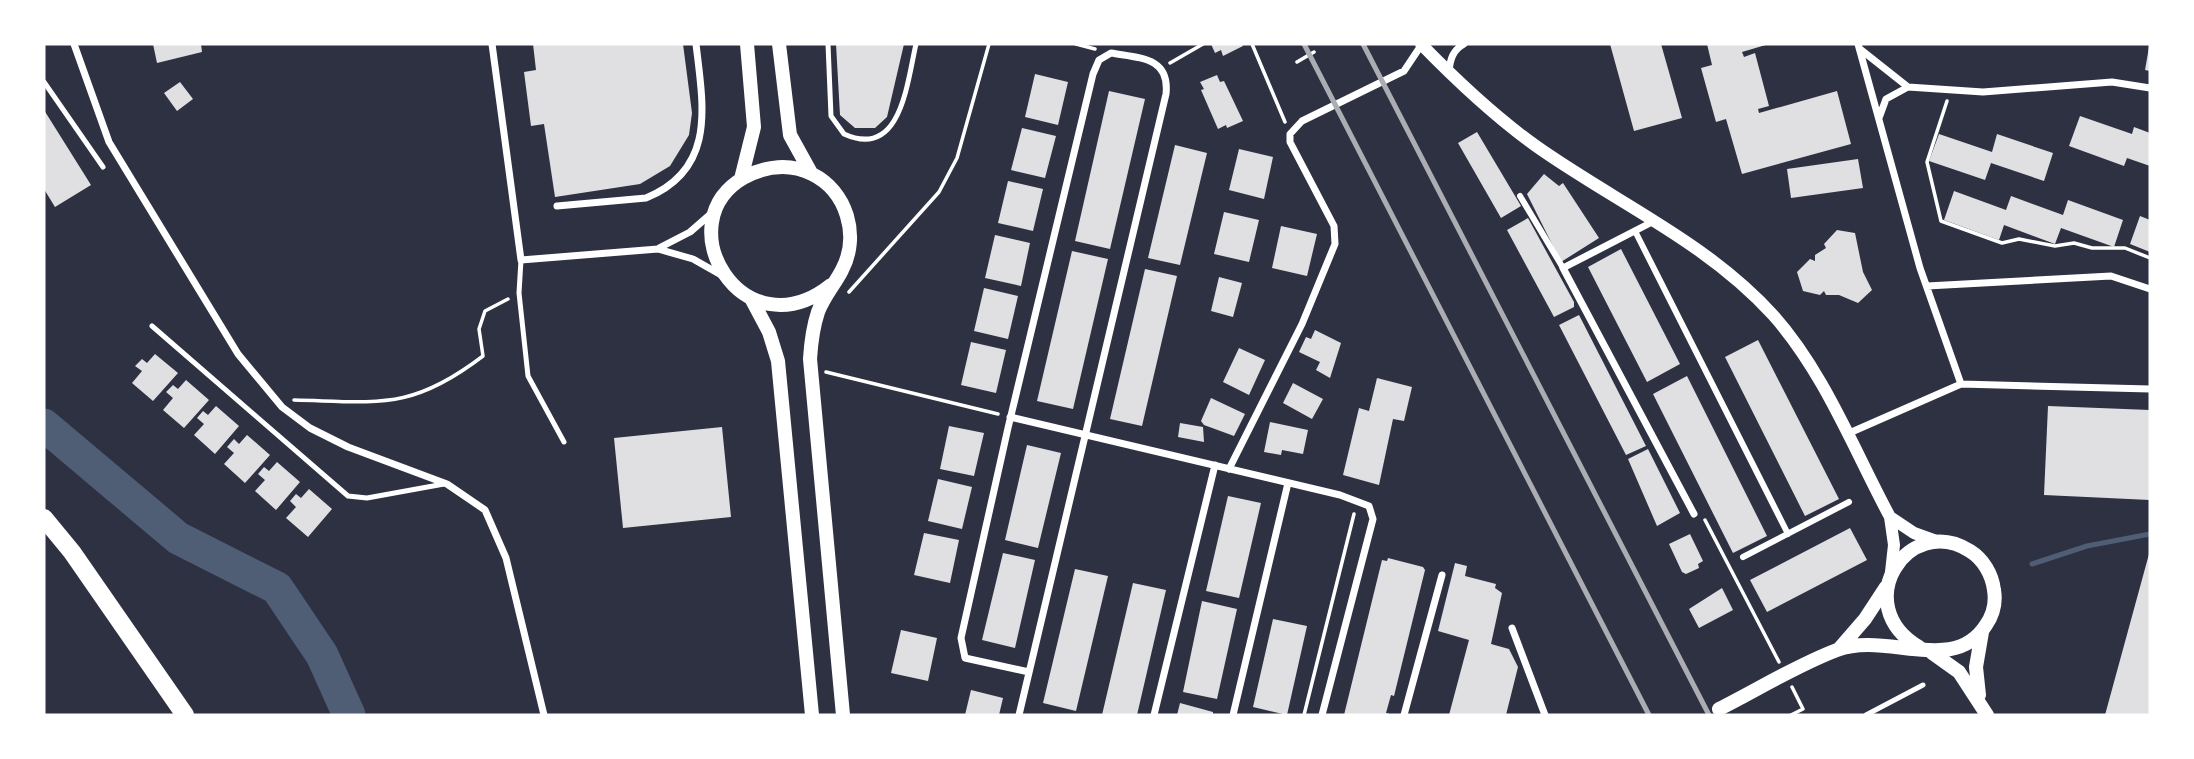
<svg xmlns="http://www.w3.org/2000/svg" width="2194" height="759" viewBox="0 0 2194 759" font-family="'PT Sans Narrow',sans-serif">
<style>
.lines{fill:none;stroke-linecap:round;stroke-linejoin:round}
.stream{stroke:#4f5d75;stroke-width:5}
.river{stroke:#4f5d75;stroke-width:33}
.building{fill:#e0e0e3}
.path{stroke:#fff;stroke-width:3.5}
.service{stroke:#fff;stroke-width:5}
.pedestrian{stroke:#fff;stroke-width:6}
.minor{stroke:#fff;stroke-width:7}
.tertiary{stroke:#fff;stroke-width:12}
.secondary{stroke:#fff;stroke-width:14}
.primary{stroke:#fff;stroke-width:18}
.rail{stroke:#abadb3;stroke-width:5}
</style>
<rect width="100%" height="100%" fill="#2d3142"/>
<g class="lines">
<path class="stream" d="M2032 564 2087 546 2150 534"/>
<path class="river" d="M44 425 178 538 277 588 322 655 349 715"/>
</g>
<path class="building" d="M153 44H201L202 52 157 63Z
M533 44H683L692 113 689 135 670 166 640 184 555 197 544 124 531 126 524 72 536 70Z
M836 44H904L887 117 875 128H855L840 115Z
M1211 44H1242L1243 46 1223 56 1221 50 1215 53Z
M1610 44H1661L1682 118 1634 131Z
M1707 44H1769L1742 52 1744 57 1755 53 1769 106 1758 109 1759 113 1837 91 1851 144 1742 174 1726 119 1716 122 1701 68 1712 65Z
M2149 47H2150V71L2145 70Z
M1035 74 1068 82 1058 125 1025 117Z
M1217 75 1220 82 1224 81 1243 121 1227 128 1226 125 1218 129 1201 90 1204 89 1200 82Z
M180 82 193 99 177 111 164 93Z
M1109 91 1145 99 1110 249 1075 241Z
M44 110 91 185 55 207 44 189Z
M2080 116 2132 134 2134 127 2150 133V166L2127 158 2124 166 2069 146Z
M1022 128 1056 136 1045 178 1011 170Z
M1477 132 1521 206 1501 218 1458 143Z
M1939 134 1992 152 1997 134 2053 153 2044 181 1991 163 1985 180 1929 161Z
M1175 145 1207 153 1180 265 1148 258Z
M1239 149 1273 157 1264 199 1229 190Z
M1858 159 1863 188 1791 198 1787 169Z
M1544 174 1559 186 1563 183 1599 238 1561 262 1527 194Z
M1008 181 1043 189 1033 231 998 223Z
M1954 191 2006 210 2011 196 2063 215 2068 200 2123 220 2114 247 2061 228 2055 244 2004 225 1999 240 1944 220Z
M1224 212 1259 220 1249 262 1214 254Z
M2140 216 2150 220V252L2130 244Z
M1528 218 1574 302V307L1554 317 1507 230Z
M1281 226 1317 234 1307 276 1272 268Z
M1837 230 1855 233 1863 272 1872 290 1858 303 1839 295H1826L1824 291 1820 295 1803 291 1797 272 1810 259 1815 261V255L1826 248 1824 244Z
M995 235 1030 243 1021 286 985 278Z
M1621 249 1680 364 1647 382 1588 267Z
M1072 251 1108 259 1073 409 1037 401Z
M1145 269 1177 276 1142 426 1110 419Z
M1219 277 1242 283 1233 317 1211 311Z
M984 288 1018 296 1008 339 974 331Z
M1579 315 1646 446 1626 455 1559 325Z
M1315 330 1341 343 1330 378 1316 370 1320 362 1299 352 1306 337 1311 339Z
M1758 340 1839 499 1805 516 1725 357Z
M971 342 1006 350 996 393 961 385Z
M1239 348 1265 360 1249 395 1223 382Z
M155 354 178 373 153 401 132 383 142 371 135 366 142 359 147 363Z
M1687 376 1767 536 1733 553 1653 394Z
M1377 378 1412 387 1404 421 1393 419 1379 485 1343 475 1359 408 1369 411Z
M186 380 209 400 184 428 163 410 173 398 166 392 173 385 178 389Z
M1293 383 1323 399 1312 419 1283 403Z
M1211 398 1245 414 1234 436 1204 425 1201 421Z
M216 406 239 426 215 454 194 435 204 424 197 418 203 411 208 415Z
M2048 406 2150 410V500L2044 495Z
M1270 422 1308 430 1303 454 1282 450 1281 455 1264 452Z
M1180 423 1203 427 1204 442 1178 437Z
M949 426 984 433 974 476 940 469Z
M722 427 731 517 623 528 614 438Z
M247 435 270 455 245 483 224 464 234 453 227 447 234 439 239 444Z
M1027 445 1061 453 1038 548 1005 540Z
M1648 449 1680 513 1657 526 1628 459Z
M277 462 300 482 276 510 255 491 265 480 258 474 264 467 269 471Z
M938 479 972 487 962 529 928 521Z
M309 489 332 509 308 537 286 518 296 507 290 501 296 494 301 498Z
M1228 496 1261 503 1239 598 1206 591Z
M1850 528 1867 560 1767 612 1750 580Z
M924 533 959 540 950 583 914 575Z
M1690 534 1703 561 1698 564 1699 568 1686 574 1682 572 1669 544Z
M1003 553 1035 560 1015 648 982 640Z
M2149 554 2150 715H2105Z
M1388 558 1423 567 1425 570 1394 696 1391 695 1386 713 1393 715H1344L1382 560 1387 561Z
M1455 563 1467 566 1465 576 1496 584 1495 588 1502 593 1491 644 1509 649 1518 667 1506 715H1449L1469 640 1438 631Z
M1075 569 1108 576 1076 711 1043 703Z
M1133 583 1166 590 1137 715H1102Z
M1722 588 1733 610 1699 628 1689 609Z
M1202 601 1237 609 1217 699 1183 692Z
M1273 619 1307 626 1287 715 1253 707Z
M901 630 937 638 928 681 891 673Z
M971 690 1003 698 999 715H965Z
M1180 703 1213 712V715H1177Z"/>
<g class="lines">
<path class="path" d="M1076 44 1095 49
M1252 44 1285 122
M1297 62 1314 52
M1170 63 1203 44
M1947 101 1927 162 1941 221 2002 243 2019 239 2055 246 2074 243 2092 248H2125L2150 258
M849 292 939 192 957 158 989 44
M826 372 998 414
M294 400C379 402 411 411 483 356L479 329 485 311 508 299
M1705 520 1779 662
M1304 715 1354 514
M1791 715 1803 709 1792 687"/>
<path class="service" d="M828 44 831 116 844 134C901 160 907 83 916 44
M44 82 103 167
M521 260 519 293 528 376 564 442
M152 326 348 496 367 498 444 484
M1866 715 1923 685"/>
<path class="pedestrian" d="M1520 196 1563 268
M1635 231 1788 534
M1743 557 1849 502"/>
<path class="minor" d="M74 44 109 142 238 354 282 407 310 428 348 447 447 484 485 510 506 558 544 715
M492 44 521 260 658 249 693 259 723 276
M1858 44 1920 268 1961 384
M1860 49 1908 87
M1449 72C1450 59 1453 50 1464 44
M1879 118 1886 99 1908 87 1983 92 2112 82 2150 88
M557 206 646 198C717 169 703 105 696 44
M1654 221 1563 268 1694 514
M659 248 690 232 713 212
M1927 286 2111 276 2150 289
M1010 417 1340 495 1369 506 1373 519 1322 715
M1847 434 1961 384 2150 389
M1229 469 1302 324 1335 244 1334 226 1290 142V134L1302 121 1404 71 1422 44
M1512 628 1545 715
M1019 715C1068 508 1117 301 1166 94 1170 57 1140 58 1111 53L1099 60 1093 74 1008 428 961 638 965 658 1029 672
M1154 715 1215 465
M1233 715 1288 483
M1404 715 1442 575"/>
<path class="tertiary" d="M1421 44C1457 81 1494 116 1536 146 1615 202 1707 242 1773 315 1824 372 1854 450 1890 517L1894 545 1891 572
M1890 517 1914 533 1939 542"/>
<path class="secondary" d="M779 44 790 135 811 173
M741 179 754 127 747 44
M831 285C743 355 664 222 745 177 766 166 790 163 812 174 847 191 860 236 842 270 835 284 824 296 818 312 813 327 811 343 810 359L843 715
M752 300 769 332 778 361 812 715
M1839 649 1865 619 1886 587
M1931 652 1959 672 1987 715
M1979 695 1976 667 1982 632
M1719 709C1757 690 1797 665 1837 650 1886 631 1954 676 1986 625 1993 615 1996 602 1994 590 1992 574 1983 559 1970 551 1908 512 1848 605 1919 647"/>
<path class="primary" d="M44 518 72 552 185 715"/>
<path class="rail" d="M1304 44 1649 715
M1363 44 1709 715"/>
</g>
<rect width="2194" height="759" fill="none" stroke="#ffffff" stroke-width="91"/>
</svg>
